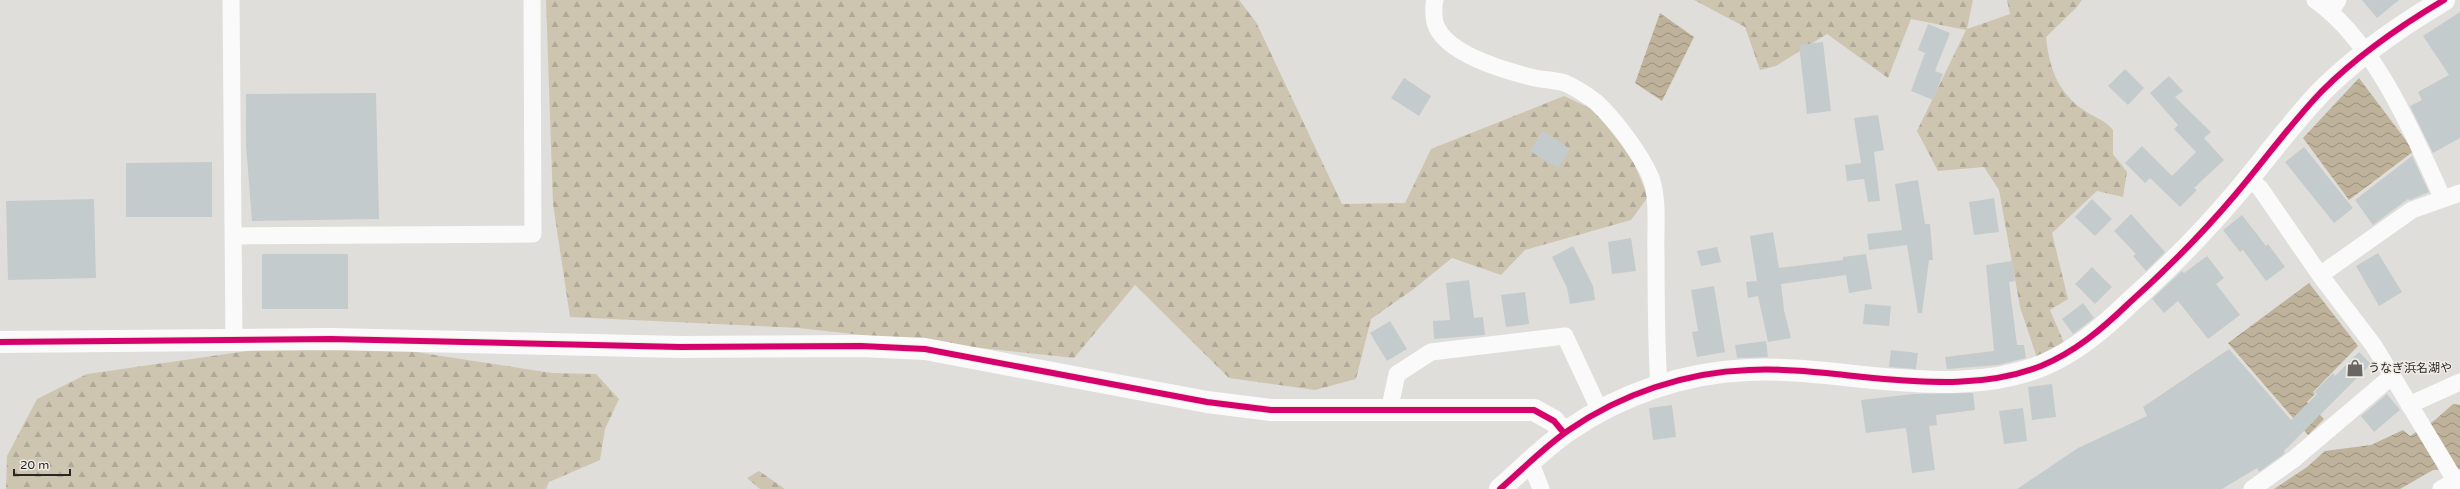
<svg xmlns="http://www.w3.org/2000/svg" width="2460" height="489" viewBox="0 0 2460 489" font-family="'Varela Round','Noto Sans JP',sans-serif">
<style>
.forest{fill:url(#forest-firs)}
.water{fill:url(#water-waves)}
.building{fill:#c4cbcc}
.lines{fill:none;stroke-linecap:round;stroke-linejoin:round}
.minor{stroke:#fafafa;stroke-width:17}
.tertiary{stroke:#fafafa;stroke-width:22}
.cycleway-casing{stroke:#f0ece5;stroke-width:8}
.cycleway{stroke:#d6006c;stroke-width:6}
.labels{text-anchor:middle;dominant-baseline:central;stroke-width:3;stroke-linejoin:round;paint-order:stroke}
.poi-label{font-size:12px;fill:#282724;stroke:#f0ece5;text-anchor:start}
</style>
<defs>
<pattern id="forest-firs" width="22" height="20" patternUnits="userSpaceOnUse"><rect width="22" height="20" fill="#cec5b1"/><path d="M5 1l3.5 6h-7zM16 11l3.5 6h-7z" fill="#b1a998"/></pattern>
<pattern id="water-waves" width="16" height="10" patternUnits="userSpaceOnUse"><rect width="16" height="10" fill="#beb29b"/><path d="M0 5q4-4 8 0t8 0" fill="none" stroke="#9a917e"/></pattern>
</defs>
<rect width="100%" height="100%" fill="#e0dedb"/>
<path class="forest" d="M546 0H1239L1256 22 1342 204 1405 203 1431 149 1564 96 1616 120 1648 197 1631 220 1525 250 1501 275 1452 258 1415 288 1371 319 1356 379 1315 390 1229 378 1135 285 1074 358 798 328 570 317 553 204Z
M1694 0H1973L1967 29 2010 14 2007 0H2082L2076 8 2046 37C2049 68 2058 93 2085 111 2096 118 2105 120 2113 130V154L2127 172 2123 197 2097 191 2052 233 2068 299 2050 310 2065 345 2038 361 2020 307 1999 190 1984 167 1938 171 1917 131 1966 30 1911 19 1888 78 1827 34 1776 66 1760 70 1745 27Z
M331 339 552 373 596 374 619 399 605 429 600 460 549 482 546 489H6L7 456 37 399 87 374Z
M759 471 785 489H760L747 478Z"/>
<path class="water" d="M1660 13 1694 37 1662 101 1635 83Z
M2359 78 2414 151 2349 200 2303 138Z
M2309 283 2358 346 2313 392 2315 394 2307 402 2324 419 2308 435 2228 343Z
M2453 404 2460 405V469L2433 470 2400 489H2274L2307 467 2325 451 2371 445 2403 430 2410 436 2435 420Z"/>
<path class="building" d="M2362 0H2399L2377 18Z
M2460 12V138L2433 153 2410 106 2422 100 2418 92 2449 75 2423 36Z
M1928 24 1950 33 1935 71 1943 74 1933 100 1911 91 1925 53 1918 50Z
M1823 42 1831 111 1807 114 1799 45Z
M2125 69 2144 88 2128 105 2108 86Z
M2169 76 2183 91 2175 97 2211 132 2204 138 2224 160 2194 188 2197 190 2180 207 2150 178 2145 183 2125 163 2142 146 2172 176 2196 152 2174 129 2178 125 2150 93Z
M1404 78 1431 96 1419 116 1391 98Z
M376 93 379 219 252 221 246 146V94Z
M1878 115 1884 150 1874 152 1880 201 1868 202 1864 179 1847 181 1845 165 1861 163 1854 118Z
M1543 131 1570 149 1558 168 1530 151Z
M2304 147 2353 208 2334 223 2285 162Z
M2412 156 2429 192 2410 200 2408 199 2373 225 2355 200Z
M212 162V217H126V163Z
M1918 180 1925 224H1930L1933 260H1929L1922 313H1918L1907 245 1869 250 1867 234 1902 230 1895 184Z
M1994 198 1999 232 1974 235 1969 202Z
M94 199 96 278 8 280 6 201Z
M2092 199 2112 219 2095 236 2075 217Z
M2131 214 2165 252 2146 271 2133 256 2136 254 2114 231Z
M2242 215 2266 246 2268 244 2285 267 2266 281 2243 250 2240 252 2223 230Z
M1773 232 1779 268 1843 260V257L1866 254 1872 289 1849 293 1846 275 1781 284 1784 310 1791 338 1768 342 1758 296 1748 298 1746 282 1757 281 1750 236Z
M1631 238 1636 271 1612 274 1608 242Z
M1573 246 1593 286 1595 300 1570 304 1567 288 1552 257Z
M1717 247 1721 262 1701 266 1697 251Z
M2378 253 2402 292 2379 306 2356 266Z
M262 254H348V309H262Z
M2207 256 2224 278 2216 284 2240 315 2208 339 2178 301 2164 313 2152 299 2182 271 2184 273Z
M2012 261 2015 281 2009 282 2017 345H2024L2026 358 1998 365 1947 369 1945 357 1994 351 1986 265Z
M2092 267 2112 287 2095 304 2075 284Z
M1469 280 1474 318 1483 317 1485 335 1434 339 1433 321 1450 320 1446 283Z
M1714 286 1725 352 1697 357 1692 332 1698 331 1691 290Z
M1525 292 1529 324 1506 327 1501 295Z
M2083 303 2094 318 2073 334 2062 319Z
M1865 304 1891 306 1889 326 1863 324Z
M1390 321 1407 349 1387 361 1370 333Z
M1766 341 1768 357 1737 358 1735 345Z
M2229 349 2291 420 2317 394 2314 392 2333 373 2335 376 2359 352 2371 364 2284 451 2285 453 2259 472 2257 468 2222 489H2017L2078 448 2147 416 2143 407Z
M1891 350 1918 353 1916 369 1889 367Z
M2052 384 2056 417 2032 420 2028 387Z
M1973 393 1975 410 1936 415 1937 425 1929 426 1935 470 1912 473 1906 428 1866 433 1861 400 1913 394Z
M2387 394 2400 410 2374 432 2361 416Z
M1672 405 1676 437 1653 440 1649 408Z
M2023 408 2027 441 2004 444 1999 411Z"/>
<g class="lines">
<path class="minor" d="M231 0 234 340
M1435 0C1433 5 1434 10 1434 15 1434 52 1506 71 1535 78 1545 80 1555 80 1565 83 1574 87 1588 96 1596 102 1615 120 1641 154 1651 178 1659 201 1655 230 1656 253 1656 298 1656 342 1659 387
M2315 0C2375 42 2413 133 2443 199
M2330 12 2338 0
M2249 179 2260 188 2320 275 2374 346 2452 475 2460 483
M234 236 533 234 532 0
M2320 275 2412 210 2460 193
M2409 405 2460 382
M1389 411 1397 374 1431 352 1565 336 1600 411
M1530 461 1541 489
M2252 489 2294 459 2392 376
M2441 489 2457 480"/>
<path class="tertiary" d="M0 342 331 339 680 347 861 346 925 349 1207 402 1271 410H1534L1554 421 1564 433
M1500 489C1523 469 1544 447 1569 430 1621 394 1686 372 1749 370 1791 368 1832 374 1873 378 1930 383 1987 387 2041 366 2075 352 2102 329 2128 304 2166 270 2202 234 2235 195 2264 161 2291 123 2322 91 2359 54 2400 26 2444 0"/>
<g class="cycleway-casing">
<path id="cycleway" d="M0 342 331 339 680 347 861 346 925 349 1207 402 1271 410H1534L1554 421 1564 433
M1500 489C1523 469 1544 447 1569 430 1621 394 1686 372 1749 370 1791 368 1832 374 1873 378 1930 383 1987 387 2041 366 2075 352 2102 329 2128 304 2166 270 2202 234 2235 195 2264 161 2291 123 2322 91 2359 54 2400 26 2444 0"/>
</g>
<use href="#cycleway" class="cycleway"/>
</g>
<defs>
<g id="shop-bare" transform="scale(1.38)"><path d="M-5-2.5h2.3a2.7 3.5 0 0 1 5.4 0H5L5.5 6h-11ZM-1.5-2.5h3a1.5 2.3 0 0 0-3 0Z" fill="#686764" stroke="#f0ece5" stroke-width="2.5" paint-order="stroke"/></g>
</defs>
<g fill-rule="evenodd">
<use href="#shop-bare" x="2355" y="368"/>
</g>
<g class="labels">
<g class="poi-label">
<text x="2368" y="368">うなぎ浜名湖や</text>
</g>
</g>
<path d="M14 469v6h56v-6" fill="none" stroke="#282724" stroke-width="2"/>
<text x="20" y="469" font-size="12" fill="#282724" stroke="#f0ece5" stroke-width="3" paint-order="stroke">20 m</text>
</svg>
